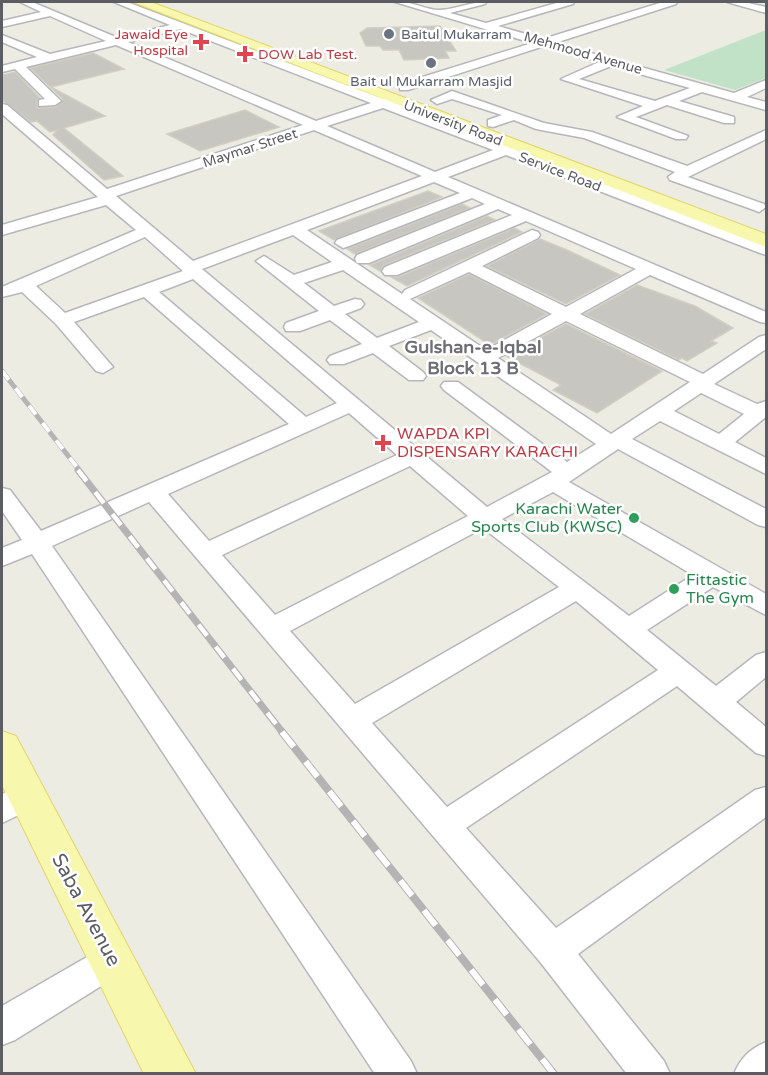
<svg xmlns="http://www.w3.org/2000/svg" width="768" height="1075" viewBox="0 0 768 1075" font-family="'Varela Round',sans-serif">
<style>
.green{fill:#c2e2c7}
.building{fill:#c8c6c0;stroke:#d1cfc2;stroke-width:1.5}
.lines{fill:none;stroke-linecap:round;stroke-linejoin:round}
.minor-casing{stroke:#b6b7bc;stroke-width:3}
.major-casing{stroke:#e4d665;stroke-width:2}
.minor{fill:#fff;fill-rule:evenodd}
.major{fill:#f7f7ae;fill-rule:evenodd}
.rail-far2-casing{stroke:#b4b4b5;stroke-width:5}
.rail-far1-casing{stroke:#b4b4b5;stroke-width:7}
.rail-casing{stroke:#b4b4b5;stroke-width:8}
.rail-far2{stroke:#fff;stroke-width:4;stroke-dasharray:11;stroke-linecap:butt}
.rail-far1{stroke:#fff;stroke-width:4.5;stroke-dasharray:14;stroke-linecap:butt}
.rail{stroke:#fff;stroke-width:6;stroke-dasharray:19;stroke-linecap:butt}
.worship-dot{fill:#6b7280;stroke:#fff;stroke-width:2}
.health-dot{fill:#e0444e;stroke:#fff;stroke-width:2}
.leisure-dot{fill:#2e9e5b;stroke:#fff;stroke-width:2}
.labels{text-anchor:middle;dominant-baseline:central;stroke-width:5;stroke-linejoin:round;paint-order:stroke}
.far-health-label{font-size:14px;fill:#be3a42;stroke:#fff;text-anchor:end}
.far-worship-label{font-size:14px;fill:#5b616d;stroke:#fff;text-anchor:start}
.far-street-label{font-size:14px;fill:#5b5d63;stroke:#fff}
.health-label{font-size:16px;fill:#be3a42;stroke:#fff;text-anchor:start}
.leisure-label{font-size:16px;fill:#27864d;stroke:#fff;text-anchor:end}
.neighbourhood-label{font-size:18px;font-weight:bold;fill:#6d6f75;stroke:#fff}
.near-street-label{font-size:20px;fill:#5b5d63;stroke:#fff}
</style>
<rect width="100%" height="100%" fill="#edece3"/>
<path class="green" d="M766 30V78L735 90 664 70Z"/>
<path class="building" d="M440 26 456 51H445L449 58 404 60 399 50H383L380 46H366L360 33 367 28Z
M93 53 124 69 51 87 105 116 64 128 123 176 104 180 53 135 57 130 50 132 37 121 31 122 2 100V75L15 72 40 98 37 100V108L56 107 63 99 30 68Z
M245 110 279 127 200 151 167 134Z
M428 191 442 197 334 240 319 231Z
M462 204 470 208 355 254 347 249Z
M487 216 495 220 384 265 380 271 370 265Z
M514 228 522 232 407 286 391 277H398Z
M540 239 567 250 620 275 566 304 487 266Z
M469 274 547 314 490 345 418 298Z
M637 285 695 306 733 328 711 341 717 343 687 361 682 358 679 360 585 314Z
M566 324 662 371 597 413 553 390 561 385 506 356Z"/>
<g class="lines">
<g class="minor-casing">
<path id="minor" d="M20 2H32L118 38 170 25 114 2H127L383 99 394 98 395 103 766 244V255L760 253 506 155 448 177 766 312V323L760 322 650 275 580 314 703 374 759 337 766 335V349L714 384 757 404 766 401V417L735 442 766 458V474L660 421 632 439 766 509V527L758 525 618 449 569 482 766 594V615L713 587 647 630 716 686 756 655 766 652V677L736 702 766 727V756L756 753 677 686 466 828 556 928 755 790 766 787V817L578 954 664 1061 670 1074H627L541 963 149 502 52 546 411 1061 417 1074H375L32 554 2 566V548L22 540 2 511V488L10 490 41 531 289 424 144 297 74 322 113 367 103 373 96 371 56 324 22 292 2 297V287L136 230 106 205 2 235V225L98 197 2 114V104L7 105 107 189 303 125 116 45 26 67 61 101 55 105 39 106V100L45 99 15 69 2 72V66L37 57 2 42V35L50 54 106 41 50 16 2 27V21L41 12ZM180 29 371 103 316 121 128 42ZM383 108 493 150 435 172 327 126ZM314 130 422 176 193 261 116 196ZM434 182 460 193 337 240 335 243 343 248 349 246 472 198 485 204 357 255 355 259 357 263H369L498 209 512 215 385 267 382 271 385 275H397L526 221 636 269 566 307 482 266 538 238 540 235 538 232 532 230 405 290 402 294 307 230ZM293 235 332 262 294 275 264 256 256 261 319 311 286 323 284 327 286 331H300L330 320 362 344 330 356 327 360 330 364H344L373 353 409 380H423L426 376 423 372 389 346 431 330 596 444 567 462 458 382H444L441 386 444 390 552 472 487 507 202 269ZM145 237 183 271 65 313 36 286ZM343 270 419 322 377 338 345 314 361 308 364 304 361 300 355 299 334 306 304 283ZM469 272 552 314 486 350 410 299ZM193 279 337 403 306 417 159 292ZM566 321 690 382 611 434 498 358ZM701 393 744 414 719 434 674 411ZM349 413 397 455 209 541 168 494ZM410 466 468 516 275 615 222 555ZM553 492 693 575 629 616 502 519ZM483 528 559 587 355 704 290 631ZM576 601 658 670 447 807 372 723Z
M395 2C410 0 423 9 438 10 453 10 470 2 486 2L485 4 450 13 486 23 560 2H574L573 4 498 26 543 39 663 2H677L676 4 555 43 734 93 766 80V88L747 97 766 102V110L702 92 679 101 734 117V123H724L667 105 636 117 688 136 686 139H676L617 117 643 106 561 79 599 62 544 46 408 90H400V84L532 43ZM611 66 690 88 655 101 579 79Z
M727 2H743L766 7V13Z
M452 91 544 123 592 132 687 166 766 130V139L688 177 764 204 766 207 759 212 754 210 670 180 668 177 675 172 584 138 536 129 514 120 493 127 488 126V120L502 115 452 99 437 104 431 100Z
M26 783 37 786 41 796 37 806 2 823V794Z
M113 942 125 947 131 959 125 971 15 1040 2 1045V1006Z
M766 1042V1074H734C741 1057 750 1049 766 1042Z"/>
</g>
<g class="major-casing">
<path id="major" d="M133 2H151L766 234V247Z
M2 731 16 736 196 1074H144L2 785Z"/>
</g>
<use href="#minor" class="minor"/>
<use href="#major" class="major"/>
<g class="rail-far2-casing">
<path id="rail-far2" d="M2 371 80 471"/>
</g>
<g class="rail-far1-casing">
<path id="rail-far1" d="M78 470 283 733"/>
</g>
<g class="rail-casing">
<path id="rail" d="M282 732 554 1074"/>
</g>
<use href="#rail-far2" class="rail-far2"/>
<use href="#rail-far1" class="rail-far1"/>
<use href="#rail" class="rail"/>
</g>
<g class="worship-dot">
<circle cx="389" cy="34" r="6"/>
<circle cx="431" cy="63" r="6"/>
</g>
<g class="health-dot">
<path d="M198 33h6v6h6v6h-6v6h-6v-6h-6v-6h6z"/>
<path d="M242 45h6v6h6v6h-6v6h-6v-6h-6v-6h6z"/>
<path d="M380 434h6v6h6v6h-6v6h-6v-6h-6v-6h6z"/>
</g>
<g class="leisure-dot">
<circle cx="634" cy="518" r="6"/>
<circle cx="674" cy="589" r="6"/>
</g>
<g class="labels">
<g class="far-health-label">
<text x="188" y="34">Jawaid Eye<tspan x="188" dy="16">Hospital</tspan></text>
<text x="258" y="54" text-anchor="start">DOW Lab Test.</text>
</g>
<g class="far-worship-label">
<text x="401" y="34">Baitul Mukarram</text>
<text x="431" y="81" text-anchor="middle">Bait ul Mukarram Masjid</text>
</g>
<g class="far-street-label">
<text transform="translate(583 53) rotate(16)">Mehmood Avenue</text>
<text transform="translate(453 123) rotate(21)">University Road</text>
<text transform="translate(250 148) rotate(-18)">Maymar Street</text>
<text transform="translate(560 172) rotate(21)">Service Road</text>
</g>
<g class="health-label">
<text x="397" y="434">WAPDA KPI<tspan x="397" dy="18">DISPENSARY KARACHI</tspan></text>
</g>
<g class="leisure-label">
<text x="622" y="509">Karachi Water<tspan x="622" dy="18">Sports Club (KWSC)</tspan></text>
<text x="686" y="580" text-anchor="start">Fittastic<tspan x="686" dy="18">The Gym</tspan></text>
</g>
<g class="neighbourhood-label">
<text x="473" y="347">Gulshan-e-Iqbal<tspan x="473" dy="21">Block 13 B</tspan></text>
</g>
<g class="near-street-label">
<text transform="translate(86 910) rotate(62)">Saba Avenue</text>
</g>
</g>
<rect width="768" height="1075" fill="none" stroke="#5b5d63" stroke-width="6"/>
</svg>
